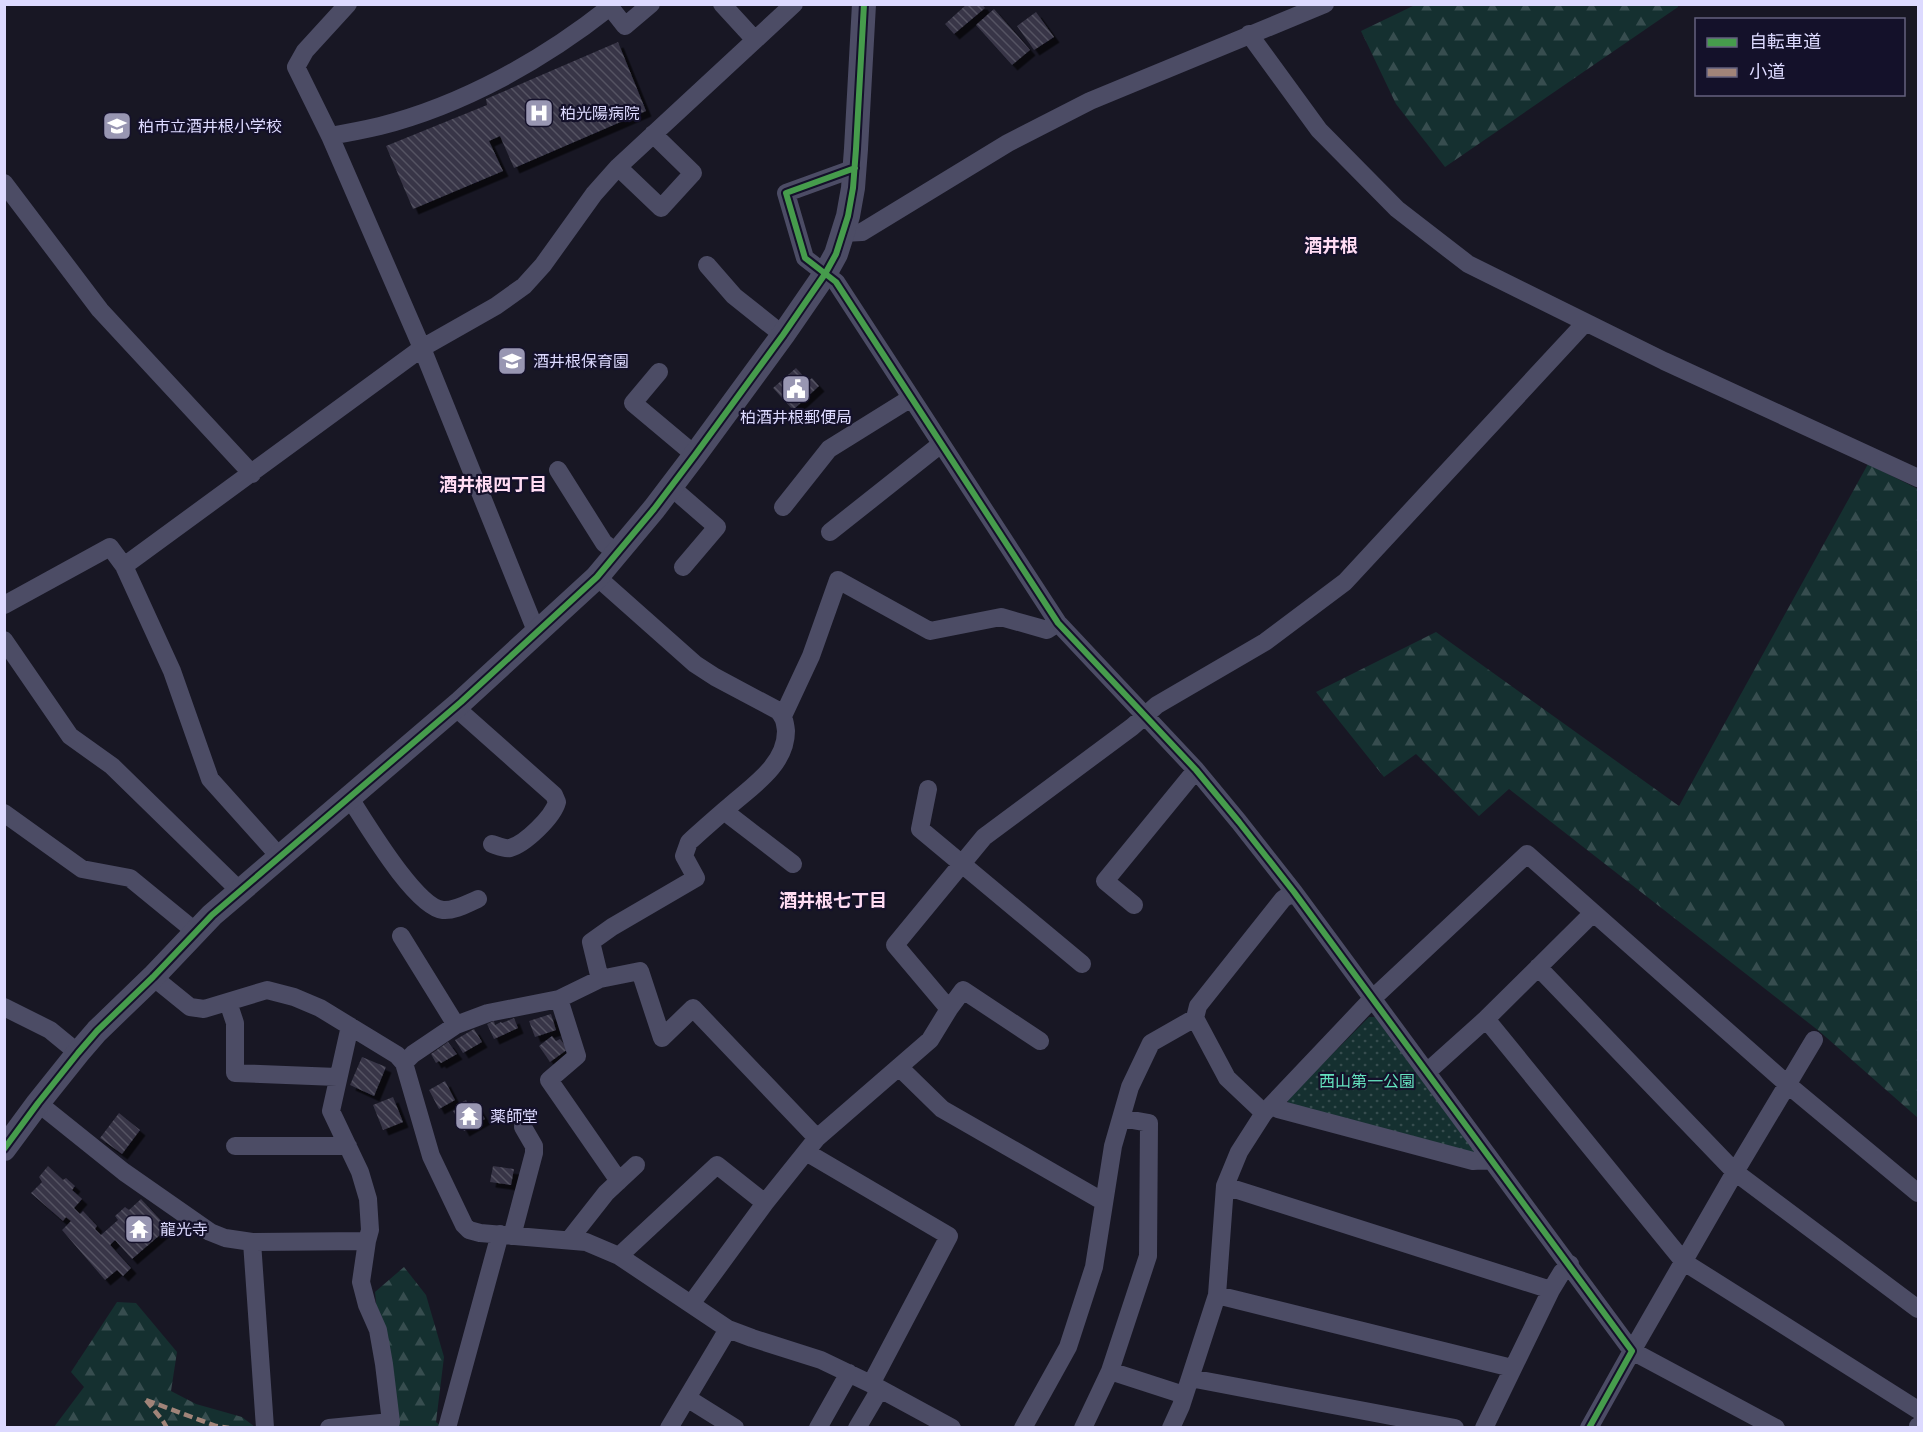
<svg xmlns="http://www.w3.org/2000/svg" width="1923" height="1432" viewBox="0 0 1923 1432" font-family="'DM Sans','Noto Sans JP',sans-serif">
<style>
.grass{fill:url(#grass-dots)}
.forest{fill:url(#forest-firs)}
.building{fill:url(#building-back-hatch);filter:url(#shadow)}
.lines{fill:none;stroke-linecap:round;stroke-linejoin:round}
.minor{stroke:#4c4c65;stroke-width:18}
.tertiary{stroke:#4c4c65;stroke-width:24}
.quiet{stroke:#a18479;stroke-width:4.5;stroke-dasharray:9 4.5;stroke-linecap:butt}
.cycleway-casing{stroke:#14112a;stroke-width:10}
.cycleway{stroke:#469c4c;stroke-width:6}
.labels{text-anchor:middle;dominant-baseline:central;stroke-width:4.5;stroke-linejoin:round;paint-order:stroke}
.poi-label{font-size:16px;fill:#dddaff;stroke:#14112a;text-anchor:start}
.park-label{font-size:16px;fill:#64e1be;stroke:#14112a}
.neighbourhood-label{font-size:18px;font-weight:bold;fill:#ffdcf3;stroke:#14112a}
</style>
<defs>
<pattern id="grass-dots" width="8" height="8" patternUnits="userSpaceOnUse" patternTransform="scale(1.5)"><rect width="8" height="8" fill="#153030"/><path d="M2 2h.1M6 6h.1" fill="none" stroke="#374d4f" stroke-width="1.8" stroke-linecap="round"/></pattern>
<pattern id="forest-firs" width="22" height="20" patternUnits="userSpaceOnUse" patternTransform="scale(1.5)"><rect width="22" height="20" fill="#153030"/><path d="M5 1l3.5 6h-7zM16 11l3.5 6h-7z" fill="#374d4f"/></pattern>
<pattern id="building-back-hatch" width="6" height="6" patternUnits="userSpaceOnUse" patternTransform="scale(1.5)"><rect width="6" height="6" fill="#373546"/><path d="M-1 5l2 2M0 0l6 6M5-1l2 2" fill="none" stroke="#545262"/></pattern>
<filter id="shadow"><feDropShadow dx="5.5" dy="5.5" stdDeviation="0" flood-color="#0009"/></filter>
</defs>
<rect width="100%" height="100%" fill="#181724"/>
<path class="grass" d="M1369 1017H1375L1475 1152 1471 1155 1289 1104 1287 1100Z"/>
<path class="forest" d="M1678 5V7L1445 167 1396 104 1361 31 1415 5Z
M1868 464 1918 489V1118L1819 1031 1509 789 1479 816 1416 754 1384 777 1316 692 1436 632 1679 806Z
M404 1267 426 1295 444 1357 436 1422 442 1427H388L375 1292Z
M117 1302 136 1303 177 1352 171 1391 196 1404 242 1417 255 1427H54L84 1387 71 1372Z"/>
<path class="building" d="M967 4H982L985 8 954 34 945 24Z
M994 9 1030 50 1012 65 976 25Z
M1036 12 1054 37 1034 50 1017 26Z
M618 42 646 111 514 168 500 136 489 141 503 171 413 209 386 146 487 105 486 99Z
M796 368 808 381 812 378 819 386 793 410 773 388Z
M551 1014 556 1030 535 1037 529 1021Z
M514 1018 518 1028 494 1039 487 1024 494 1021 495 1025 501 1022 502 1023Z
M474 1029 482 1042 463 1053 455 1040Z
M552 1036 556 1041 560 1039 568 1049 550 1062 539 1046Z
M448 1042 457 1054 441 1063 439 1061 436 1063 431 1054Z
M362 1057 386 1067 374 1096 350 1085Z
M445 1081 455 1100 439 1109 429 1090Z
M393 1097 403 1122 383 1130 373 1105Z
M466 1100 469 1105 474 1101 485 1119 464 1131 453 1111 459 1108 457 1105Z
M119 1113 140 1130 122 1154 100 1138Z
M48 1166 63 1180 66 1178 75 1186 72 1190 82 1199 74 1208 80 1214 83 1211 97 1226 95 1229 101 1235 118 1220 115 1216 125 1207 129 1210 141 1199 168 1228 132 1259 115 1240 110 1245 131 1268 123 1276 117 1270 105 1280 62 1230 71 1221 66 1217 63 1221 31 1193 42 1182 39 1177Z
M493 1166 514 1169 511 1185 490 1182Z"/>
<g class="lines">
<path class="minor" d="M348 4 305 51 296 67 330 136 422 348 536 631
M722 4 755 40
M1249 34 1319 130 1397 209 1468 264 1664 361 1918 478
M330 136C347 133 363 130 380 126 463 105 543 60 610 7L625 26 651 4
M618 167 661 208 693 173 653 134
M855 168 786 193 805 258 836 282 1058 623 1196 770 1239 822 1294 892 1632 1351 1589 1428
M4 183 100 310 252 474
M843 233 862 232 1008 143 1090 101 1325 4
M707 265 734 296 783 335
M659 372 633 403 695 455
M558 470 604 543 617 553
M671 487 717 527 683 567
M783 507 829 449 911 398
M830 532 941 444
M124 566 422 348 496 306 524 286 543 265 594 194 618 167 794 4
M597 577 695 664 715 677 777 710C784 716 785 722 786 731 786 764 754 785 732 804 717 817 703 829 689 842L684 856 696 878 612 927 591 942 600 979
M4 605 110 547 124 566 172 671 210 779 279 856
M4 640 70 736 112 766 240 891
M455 707 554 795 557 802C553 817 525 844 510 848 504 849 498 846 492 844
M783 716 811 656 838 580 930 631 1001 617 1047 630 1058 623
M928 789 920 829 1082 964
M349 797C365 821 415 907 443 910 455 911 468 903 478 899
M724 811 793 864
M4 813 82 869 130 878 196 932
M1134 905 1105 881 1196 770
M401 936 456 1025
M1538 967 1735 1172 1918 1309
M153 977 190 1007 204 1009 267 990 294 997 320 1008 397 1055 404 1063 431 1156 464 1225 469 1230 480 1233 586 1242 619 1256 728 1329 752 1338 821 1360 871 1384 952 1428
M559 999 577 1056 549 1080 619 1181
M228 1002 235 1023V1073L337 1077
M4 1007 50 1030 78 1053
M949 1009 963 990 1040 1041
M1195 1018 1227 1078 1264 1113
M1486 1019 1684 1262 1918 1410
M404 1063 413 1054 456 1025 488 1013 559 999 600 979 640 971 662 1038 693 1008 817 1138
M899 1067 942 1109 1104 1202
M1427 1072 1486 1019 1593 913
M38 1103 124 1172 210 1232 225 1238 252 1242 367 1241 370 1230 368 1199 360 1172 331 1111 350 1026
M1273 1104 1278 1109 1473 1161 1491 1160
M235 1146H348
M806 1152 949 1236 871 1384
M1225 1186 1551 1290
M512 1236 534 1153V1146L523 1127
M569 1240 606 1193 636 1165
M252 1242 265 1428
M619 1256 717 1165 765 1203
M1217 1295 1512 1368
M691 1304 765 1203 817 1138 930 1040 949 1009 895 945 984 837 1132 727 1157 705 1265 642 1345 582 1585 323
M1110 1371 1148 1256 1149 1123 1121 1118
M1190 1378 1455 1428
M687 1398 735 1428
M329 1428 391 1422 384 1364 378 1330 367 1305 361 1282 367 1241
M447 1428 500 1234
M669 1428 728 1329
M818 1428 849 1373
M857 1428 880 1389
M1023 1428 1068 1347 1094 1267 1113 1146 1130 1087 1151 1043 1195 1018 1198 1006 1283 899 1294 892
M1083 1428 1110 1371 1184 1395
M1171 1428 1181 1406 1217 1295 1225 1186 1239 1152 1264 1113 1372 999 1527 854 1787 1084 1918 1193
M1484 1428 1551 1290 1562 1272 1570 1264
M1776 1428 1632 1351 1735 1172 1814 1040
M1918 1428V1426"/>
<path class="tertiary" d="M4 1149 38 1103 78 1053 97 1031 153 977 212 915 461 702 597 577 654 509 695 455 783 335 825 274 836 254 848 216 853 188 856 149 864 4"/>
<path class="quiet" d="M146 1400 216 1426 229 1428
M146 1400 163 1421 167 1428"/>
<g class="cycleway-casing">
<path id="cycleway" d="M855 168 786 193 805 258 836 282 1058 623 1196 770 1239 822 1294 892 1632 1351 1589 1428
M4 1149 38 1103 78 1053 97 1031 153 977 212 915 461 702 597 577 654 509 695 455 783 335 825 274 836 254 848 216 853 188 856 149 864 4"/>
</g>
<use href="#cycleway" class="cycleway"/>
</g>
<defs>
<g id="hospital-square" transform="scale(1.5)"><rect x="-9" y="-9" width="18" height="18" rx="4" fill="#9896b2" stroke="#14112a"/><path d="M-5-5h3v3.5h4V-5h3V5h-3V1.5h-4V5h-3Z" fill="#fff"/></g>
<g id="school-square" transform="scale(1.5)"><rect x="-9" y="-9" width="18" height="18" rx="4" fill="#9896b2" stroke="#14112a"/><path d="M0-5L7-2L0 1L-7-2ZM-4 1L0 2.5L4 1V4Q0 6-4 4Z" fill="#fff"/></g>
<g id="civic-square" transform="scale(1.5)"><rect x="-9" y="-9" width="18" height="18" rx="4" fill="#9896b2" stroke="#14112a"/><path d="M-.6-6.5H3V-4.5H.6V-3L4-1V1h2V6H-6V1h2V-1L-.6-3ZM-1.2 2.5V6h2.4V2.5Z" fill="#fff"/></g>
<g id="temple-square" transform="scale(1.5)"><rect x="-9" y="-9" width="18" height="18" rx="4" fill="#9896b2" stroke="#14112a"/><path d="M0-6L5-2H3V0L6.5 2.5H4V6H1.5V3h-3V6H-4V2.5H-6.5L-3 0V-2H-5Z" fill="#fff"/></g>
</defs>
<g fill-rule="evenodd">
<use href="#hospital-square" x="539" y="113"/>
<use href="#school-square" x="117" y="126"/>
<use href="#school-square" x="512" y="361"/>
<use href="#civic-square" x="796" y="389"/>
<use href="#temple-square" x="469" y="1116"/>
<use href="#temple-square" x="139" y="1229"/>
</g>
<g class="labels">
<g class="poi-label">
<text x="560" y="113">柏光陽病院</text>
<text x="138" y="126">柏市立酒井根小学校</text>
<text x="533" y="361">酒井根保育園</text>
<text x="796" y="417" text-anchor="middle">柏酒井根郵便局</text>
<text x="490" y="1116">薬師堂</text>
<text x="160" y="1229">龍光寺</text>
</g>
<g class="park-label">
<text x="1367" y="1081">西山第一公園</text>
</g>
<g class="neighbourhood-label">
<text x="1331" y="246">酒井根</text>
<text x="493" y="485">酒井根四丁目</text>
<text x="833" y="901">酒井根七丁目</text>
</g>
</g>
<rect width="1923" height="1432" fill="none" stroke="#dddaff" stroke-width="12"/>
<rect x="1695" y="18" width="210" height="78" fill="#14112a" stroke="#64617f" stroke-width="1.5"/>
<rect x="1707" y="38" width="30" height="9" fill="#469c4c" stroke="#64617f" stroke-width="1.5"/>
<text x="1749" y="48" font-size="18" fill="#dddaff">自転車道</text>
<rect x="1707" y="68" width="30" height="9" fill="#a18479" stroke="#64617f" stroke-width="1.5"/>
<text x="1749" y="78" font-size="18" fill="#dddaff">小道</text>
</svg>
